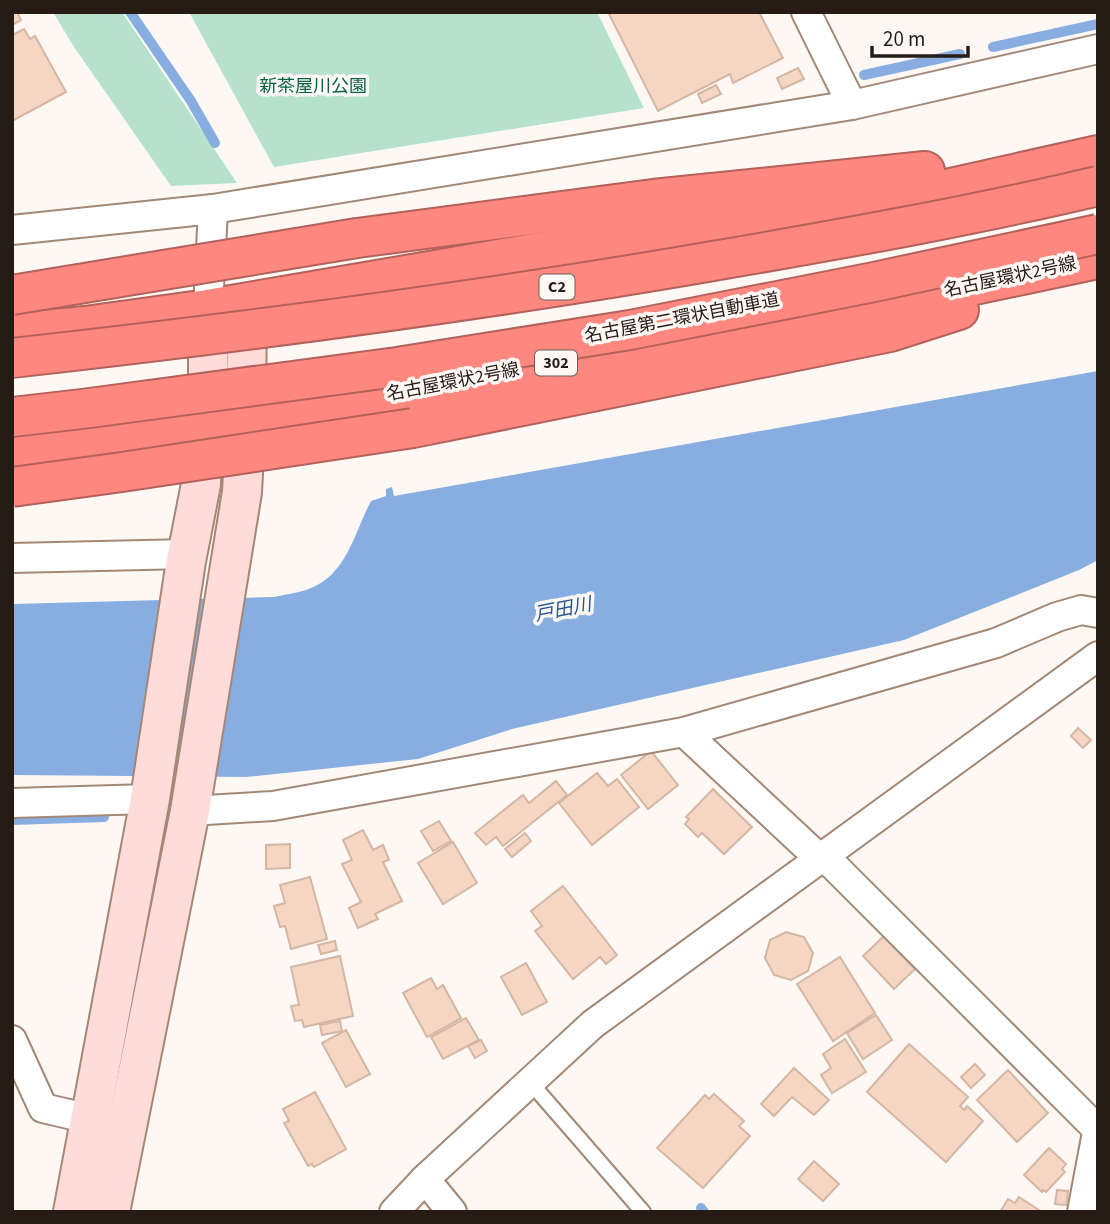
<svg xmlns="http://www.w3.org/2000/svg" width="1110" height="1224" font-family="'Source Sans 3','Noto Sans JP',sans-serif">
<rect width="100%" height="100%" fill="#fef8f4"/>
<g fill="#b6e1cc">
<path d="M53,12H122L237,183L171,186L74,47Z"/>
<path d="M189,12H597L644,108L274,167Z"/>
</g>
<path fill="#88aee1" d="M1098,371V560L1079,570L904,640L512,729L418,759L246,777L12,775V604L274,597C286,594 300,593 311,588C347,574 355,531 371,501L386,496V489L392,487L394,496Z"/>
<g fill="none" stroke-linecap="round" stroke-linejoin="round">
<g stroke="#88aee1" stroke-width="10">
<path d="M130,12L191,101L215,143"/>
<path d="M993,47L1098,24"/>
<path d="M864,75L960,54"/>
<path d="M12,820L104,817"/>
<path d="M701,1208L704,1212"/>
</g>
</g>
<g fill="#f5d6c3" stroke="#d4b6a4" stroke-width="2">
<path d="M12,12H17L21,20L12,25Z"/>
<path d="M608,12H759L783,58L733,83L730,74L658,111Z"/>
<path d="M24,29L30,39L35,36L66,92L12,121V35Z"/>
<path d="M798,68L804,79L782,89L777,78Z"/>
<path d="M716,85L721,94L702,103L698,94Z"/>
<path d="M1078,728L1091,740L1083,748L1071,736Z"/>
<path d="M651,751L678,785L648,809L621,775Z"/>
<path d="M597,773L608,786L617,779L639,807L592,845L559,803Z"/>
<path d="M556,781L567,795L503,846L496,837L486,845L475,833L523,795L529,803Z"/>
<path d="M713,789L752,827L724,854L702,833L698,837L685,824L689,819L686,817Z"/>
<path d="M439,821L451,841L433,851L421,831Z"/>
<path d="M363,830L373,850L383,845L389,860L383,862L402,901L375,914L378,919L358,928L349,908L361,902L342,864L352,860L343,840Z"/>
<path d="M525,833L531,841L512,857L505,849Z"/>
<path d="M453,842L477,883L443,904L418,863Z"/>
<path d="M290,844V868L266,869V845Z"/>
<path d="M310,877L327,939L291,949L285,926L280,927L274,906L285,903L280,885Z"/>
<path d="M563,886L617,955L606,964L600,957L573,979L535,931L542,926L531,911Z"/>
<path d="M786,932L804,937L813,953L808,971L791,980L774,975L765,958L770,940Z"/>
<path d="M884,936L915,969L894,989L863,956Z"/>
<path d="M335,941L337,950L321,954L318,945Z"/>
<path d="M340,956L353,1016L304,1027L302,1020L295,1021L291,1006L299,1005L291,967Z"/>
<path d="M840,957L875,1013L833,1041L797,984Z"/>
<path d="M526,963L547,1002L522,1015L501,977Z"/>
<path d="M431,978L437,989L443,985L461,1018L427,1037L403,993Z"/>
<path d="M876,1015L892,1040L863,1059L847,1033Z"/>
<path d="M466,1018L479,1040L443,1059L431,1037Z"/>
<path d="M340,1021L342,1031L322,1035L320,1025Z"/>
<path d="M346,1030L370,1074L346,1087L322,1043Z"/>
<path d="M845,1039L866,1072L832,1093L821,1075L831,1068L823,1054Z"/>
<path d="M481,1040L487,1051L475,1058L468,1046Z"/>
<path d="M909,1044L968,1097L960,1106L964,1110L967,1106L983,1121L946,1162L867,1092Z"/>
<path d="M975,1064L985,1075L971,1088L961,1077Z"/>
<path d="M794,1068L829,1100L814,1115L792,1097L774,1116L761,1104Z"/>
<path d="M1008,1070L1048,1113L1017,1142L977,1100Z"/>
<path d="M315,1092L346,1149L314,1167L312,1164L308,1166L284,1123L289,1121L283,1109Z"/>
<path d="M714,1094L744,1121L739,1126L750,1136L703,1188L657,1148L705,1095L709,1099Z"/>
<path d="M1049,1148L1066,1164L1062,1169L1065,1172L1046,1192L1043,1190L1042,1192L1024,1175Z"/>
<path d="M814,1161L839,1184L823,1201L798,1179Z"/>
<path d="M1057,1190L1068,1191L1066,1205L1055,1204Z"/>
<path d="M1019,1197L1039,1210L1038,1212H1000L1008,1199L1015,1203Z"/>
</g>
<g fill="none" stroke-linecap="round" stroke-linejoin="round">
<defs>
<path id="lane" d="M530,1082L643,1212"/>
<g id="street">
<path d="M806,12L852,105"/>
<path d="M12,230L213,209L852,105L1098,49"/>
<path d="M208,309L213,209"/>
<path d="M12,558L188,554"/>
<path d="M684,732L820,859"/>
<path d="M12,803L150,799"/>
<path d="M190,811L273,806L684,732L996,643L1057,617L1081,610L1098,613"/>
<path d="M824,856L1097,1129"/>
<path d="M12,1040L43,1108L90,1119"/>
<path d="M425,1179L452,1212"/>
<path d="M394,1212L425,1179L593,1024L1098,656"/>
<path d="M1082,1212L1098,1127"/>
</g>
<g id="secondary">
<path d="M73,1212L150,799L186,561L201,484L202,426L208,386V309"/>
<path d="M110,1212L190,811L242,492L246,420L247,303"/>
</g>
<g id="highway">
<path d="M357,238L653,199L925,171"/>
<path d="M12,333L85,326L208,309L540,252L888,202L1098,155"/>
<path d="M413,428L890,332L959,310"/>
<path d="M12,456L308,409L903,300L1098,259"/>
</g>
</defs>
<use href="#lane" stroke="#a48876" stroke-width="18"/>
<use href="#street" stroke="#a48876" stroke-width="32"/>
<use href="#secondary" stroke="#a48876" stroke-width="42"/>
<use href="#highway" stroke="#b3625b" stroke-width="42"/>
<use href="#lane" stroke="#fff" stroke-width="14"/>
<use href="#street" stroke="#fff" stroke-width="28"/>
<use href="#secondary" stroke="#ffdbd9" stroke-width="38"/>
<use href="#highway" stroke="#fe8780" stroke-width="38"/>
<defs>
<g id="highway-bridge">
<path d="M12,295L357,238"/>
<path d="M12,358C246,332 481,301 713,261C842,239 971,216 1098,186"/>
<path d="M12,417L82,409L397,367L630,330L874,282L1098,234"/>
<path d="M12,487L122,472L413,428"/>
</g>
</defs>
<use href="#highway-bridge" stroke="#b3625b" stroke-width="42" stroke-linecap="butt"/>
<use href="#highway-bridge" stroke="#fe8780" stroke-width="38"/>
</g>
<g text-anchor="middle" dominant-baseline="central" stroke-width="7" stroke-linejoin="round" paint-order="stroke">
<g fill="#fef8f4" stroke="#685e58" stroke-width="2">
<rect x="539.5" y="274.5" width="35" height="25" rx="5"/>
<rect x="535" y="350.5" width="42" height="25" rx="5"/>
</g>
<g font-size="16" font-weight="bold" fill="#271c15">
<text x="557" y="287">C2</text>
<text x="556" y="363">302</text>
</g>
<g font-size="18" fill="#056245" stroke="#fef8f4">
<text x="313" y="86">新茶屋川公園</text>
</g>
<g font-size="18" fill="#271c15" stroke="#fef8f4">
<text transform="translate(1010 277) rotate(-12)">名古屋環状2号線</text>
<text transform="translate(682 318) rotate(-11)">名古屋第二環状自動車道</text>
<text transform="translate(453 382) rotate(-11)">名古屋環状2号線</text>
</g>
<g font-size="19" font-style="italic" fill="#235693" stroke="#fef8f4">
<text transform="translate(563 610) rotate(-11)">戸田川</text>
</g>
</g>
<rect width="1110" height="1224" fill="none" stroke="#271c15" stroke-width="28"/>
<path d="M872 46v10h96v-10" fill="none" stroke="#271c15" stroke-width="3.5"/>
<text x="883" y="46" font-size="21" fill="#271c15" stroke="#fef8f4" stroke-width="5" paint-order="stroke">20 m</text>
</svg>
